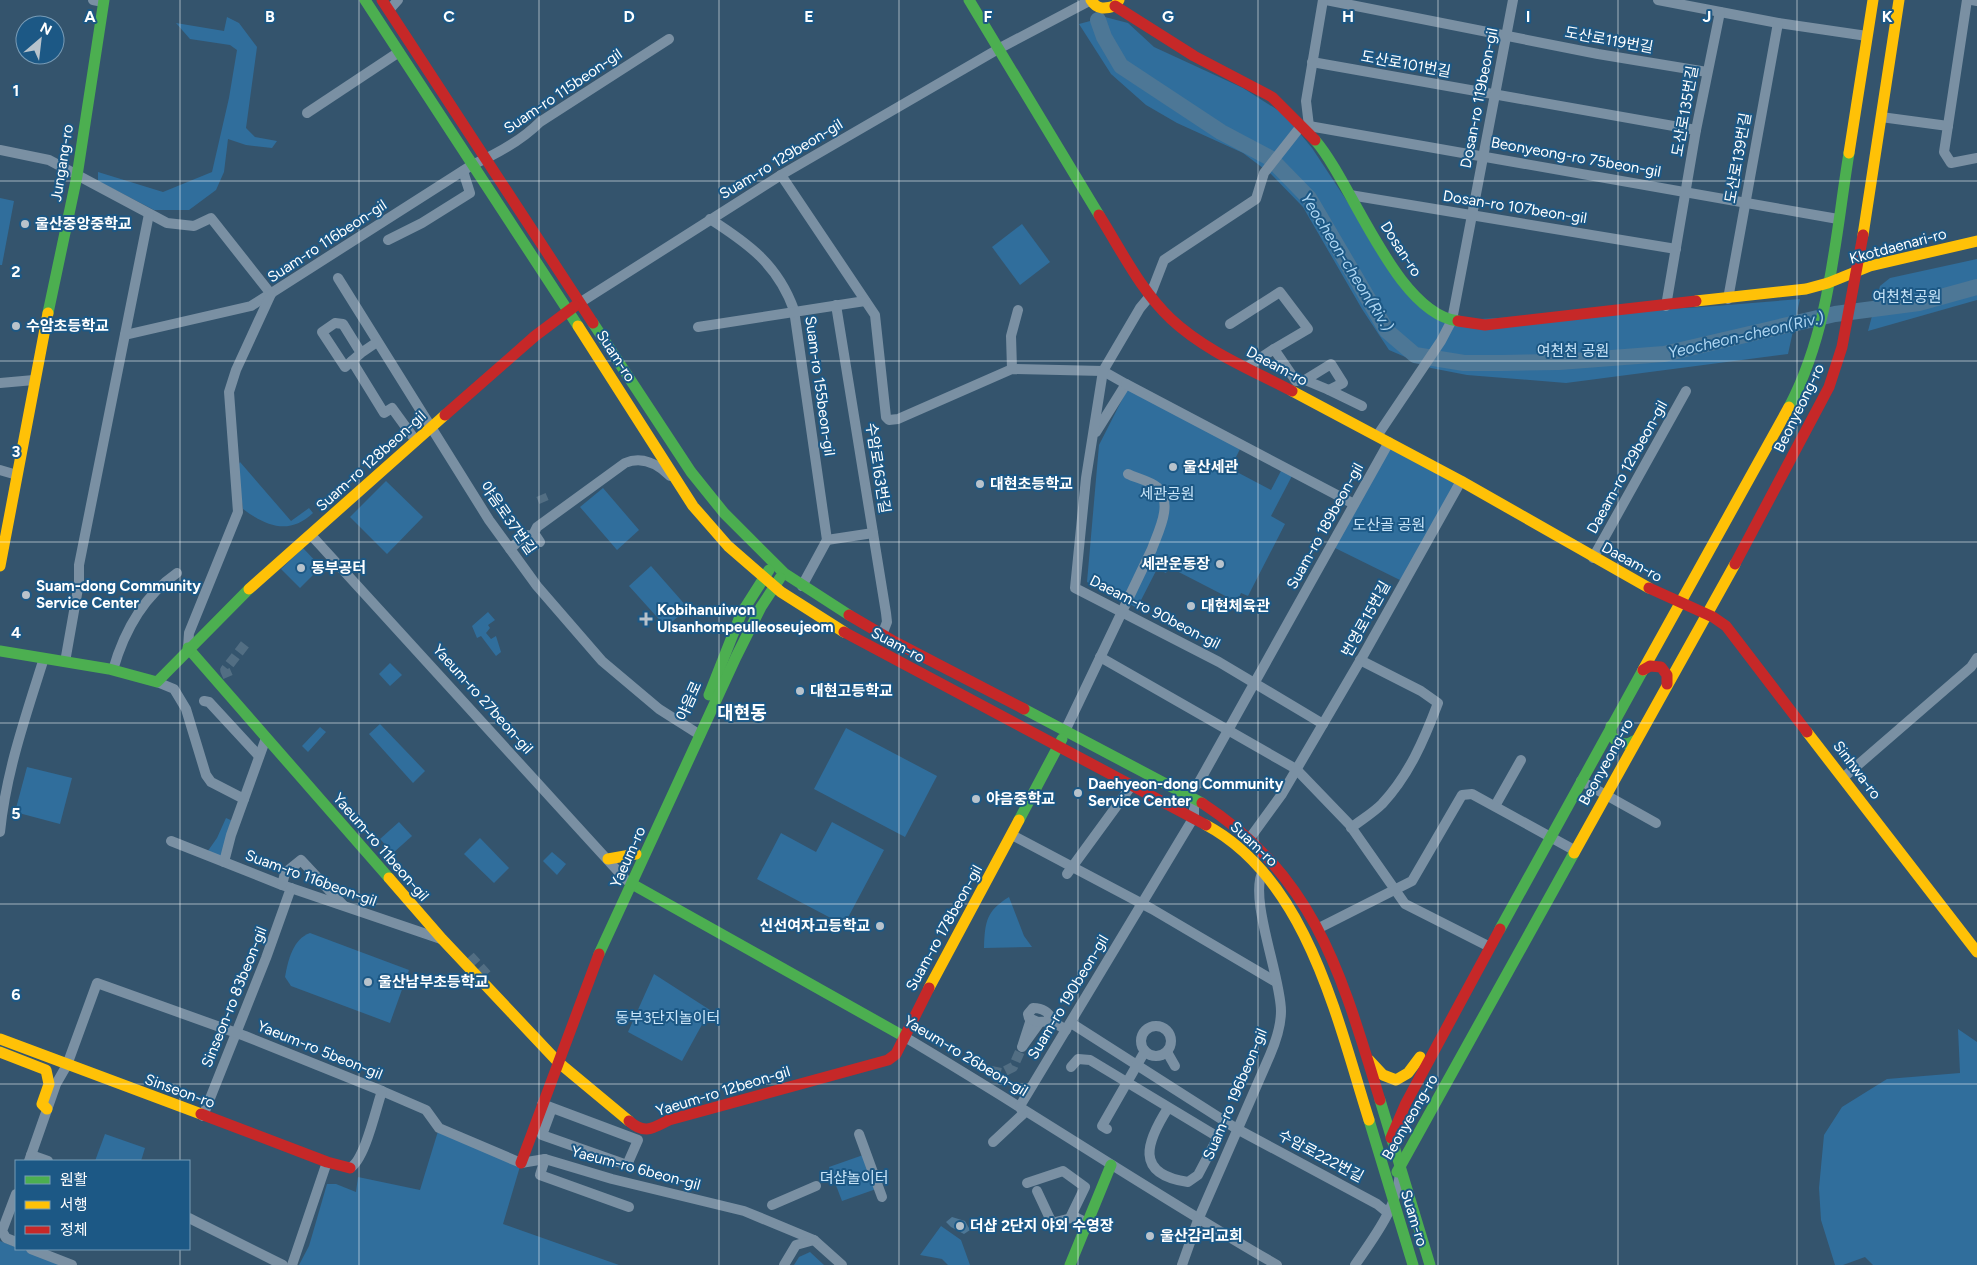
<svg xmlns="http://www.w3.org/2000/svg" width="1977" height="1265" font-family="Figtree,'Noto Sans KR',sans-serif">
<rect width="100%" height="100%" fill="#34546d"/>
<g fill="#306e9c">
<path d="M227,17L239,23L257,47L246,128L255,137L277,141L272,148L246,145L228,139L224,172L216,190L189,210H154L98,181V172L163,192L212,172L229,98L237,50L230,45L190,39L176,23L224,31Z"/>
<path d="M1105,17L1128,23L1154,47L1243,88L1284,114L1312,148L1376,245L1443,321L1703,307L1800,299L1788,354L1566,383L1467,375L1431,368L1389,350L1362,309L1303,207L1271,174L1243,153L1177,123L1146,105L1111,74L1079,24Z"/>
<path d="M0,198L14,201L2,265H0Z"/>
<path d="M1022,224L1050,262L1020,285L992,247Z"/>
<path d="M1977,259V300L1868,331L1880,286L1890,278Z"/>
<path d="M1128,388L1241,447L1234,461L1238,464L1235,471L1271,490L1282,469L1293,474L1271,516L1285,524L1248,596L1241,593L1237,602L1169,567L1166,573L1157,569L1137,608L1087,582L1099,445Z"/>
<path d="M1389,442L1461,481L1404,582L1331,546Z"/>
<path d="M240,462L291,521L309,508L313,513C290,535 267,527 243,509L237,468Z"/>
<path d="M386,481L423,517L387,554L350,517Z"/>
<path d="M603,488L639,530L617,550L580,507Z"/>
<path d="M303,548L321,567L300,588L281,569Z"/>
<path d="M651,566L688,608L666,627L629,586Z"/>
<path d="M488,612L495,620L488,625L490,628L486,633L491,639L496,636L501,652L496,656L481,636L477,638L472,626Z"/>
<path d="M390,663L402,675L390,686L379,674Z"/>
<path d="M380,724L425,771L413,783L369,734Z"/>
<path d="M320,727L326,732L308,752L302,746Z"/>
<path d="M846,728L937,776L905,837L814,789Z"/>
<path d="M27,767L72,778L60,824L15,812Z"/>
<path d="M226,818L235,822L224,862L205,855L217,838Z"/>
<path d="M399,822L412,836L393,853L380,839Z"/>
<path d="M832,822L884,850L844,925L757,879L781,833L816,852Z"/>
<path d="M480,838L509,868L494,883L464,854Z"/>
<path d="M552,852L566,864L557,875L543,861Z"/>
<path d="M1009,897L1024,936L1032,947L984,948C985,922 986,911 1009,897Z"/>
<path d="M310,933L409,970L390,1023L291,986L285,977C288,960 293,939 310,933Z"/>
<path d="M654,974L710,1010L682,1061L628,1032Z"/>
<path d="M1958,1029L1977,1042V1265H1873L1865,1257L1843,1265H1835L1821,1220L1819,1188L1824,1135L1842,1107L1887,1079L1960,1073Z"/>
<path d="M439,1128L521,1163L503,1224L619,1265H299L309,1246L327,1184H336L356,1192L358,1177L420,1190Z"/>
<path d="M105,1134L145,1148L141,1161H95Z"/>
<path d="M866,1154L879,1188L842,1201L829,1167Z"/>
<path d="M941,1226L961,1240L970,1265H948L942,1259L920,1255Z"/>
<path d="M0,1241L16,1247V1249H22L67,1265H0Z"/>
<path d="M810,1252L824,1265H794L799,1257Z"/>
</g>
<path fill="#4d7796" d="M952,1217L965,1221L970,1230L964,1234L951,1227L946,1222Z"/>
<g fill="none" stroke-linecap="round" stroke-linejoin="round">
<path stroke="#4d7796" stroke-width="16" d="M1098,20L1104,37L1121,66L1221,132L1270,158L1309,198L1387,331L1415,355L1464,363H1501L1559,362L1664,354L1835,314L1919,303L1977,287"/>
<g stroke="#526e83" stroke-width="10" stroke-dasharray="10 5" stroke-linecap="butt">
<path d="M541,495L544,502"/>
<path d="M228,677L225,670L246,643"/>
<path d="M470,956L490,978"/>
<path d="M991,1071L1001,1073L1013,1067L1022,1047"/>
</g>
<g stroke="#7a90a3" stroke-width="10">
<path d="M93,0L103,2"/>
<path d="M1326,0L1598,54L1707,72"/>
<path d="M1658,0L1778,23L1867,36"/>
<path d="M1967,0L1944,152L1951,163L1977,158"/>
<path d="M1972,0L1977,1"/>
<path d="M389,10L398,0"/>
<path d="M1312,62L1696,130"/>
<path d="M307,113L399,52"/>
<path d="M1881,117L1948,126"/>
<path d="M1309,126L1838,219"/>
<path d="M0,150L49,160L167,223L194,226L211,218L271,294"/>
<path d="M781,175L875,315L886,417L889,420L898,419L1012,369L1103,371L1126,384L1096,432"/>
<path d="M1350,195L1676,249"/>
<path d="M710,219C749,244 778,265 794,310L827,540L802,586"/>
<path d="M388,240L422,223L470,193L463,171"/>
<path d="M338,278L489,520L537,586L602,661L659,709L700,735"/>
<path d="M1728,299L1778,23"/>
<path d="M581,302L781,175L1000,48L1091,0"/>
<path d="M836,305L886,613L887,622L882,635"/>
<path d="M1666,306L1696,130L1720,12"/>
<path d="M1230,324L1280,292L1308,329L1274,349"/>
<path d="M698,327L865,301"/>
<path d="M125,335L251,306L472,165C497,154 521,141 540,122L669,39"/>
<path d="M361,353L345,367L322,332L335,323L343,324L361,353L377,342"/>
<path d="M352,361L384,413L392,408L416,441"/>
<path d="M1247,367L1274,349L1296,381L1305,380L1331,364L1343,383L1329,390L1362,406"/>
<path d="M1012,369L1011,336L1018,310"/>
<path d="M1305,380L1329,390"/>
<path d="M0,383L34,380"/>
<path d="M1126,384L1354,504"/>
<path d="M1377,436L1441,341L1452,320L1513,0"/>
<path d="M0,470L17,475"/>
<path d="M311,535L625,879L632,884"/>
<path d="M827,540L873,533"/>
<path d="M540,542L534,533L537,527L625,463C642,456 658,464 670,476"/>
<path d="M510,549L526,535L535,536"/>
<path d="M1593,558L1686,391"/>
<path d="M188,648L189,633L238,512L229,392L236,370L271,294"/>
<path d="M1100,657L1296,769L1349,824L1405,904L1490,947"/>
<path d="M65,662L79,583V565L149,214"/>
<path d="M113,670C124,631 144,596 177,573"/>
<path d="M157,682L174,689L186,709L206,775L211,782L244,799"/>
<path d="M204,701L209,702L259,756"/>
<path d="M1323,724L1219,662L1075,588L1086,478L1103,371L1140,308L1150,296L1164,260L1256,199L1264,173L1301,126H1309L1306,101L1323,0"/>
<path d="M1065,731L1152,549C1158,532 1174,503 1157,487C1150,481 1136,478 1128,474"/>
<path d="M1844,777L1971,667L1977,658"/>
<path d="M1581,781L1656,823"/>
<path d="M1198,784L1389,442"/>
<path d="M1495,806L1521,760"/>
<path d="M1351,828C1361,820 1373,813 1382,804C1409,775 1424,740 1438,703L1421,691L1360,660"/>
<path d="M0,832C6,772 26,715 44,658"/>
<path d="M1012,835L1152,909L1276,982"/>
<path d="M1250,838L1282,794L1364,654L1461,481"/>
<path d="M171,841L282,885L441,939"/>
<path d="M224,862L231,835L266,738"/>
<path d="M1067,874L1132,785"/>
<path d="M282,885L285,873L301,860L343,905"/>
<path d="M1319,928L1412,881L1462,795L1472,794L1574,850"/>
<path d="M1031,1019L1022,1047L1040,1022"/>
<path d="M1052,1021L1038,1022L1029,1018L1028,1014L1033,1008C1042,1008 1050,1012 1052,1021L1066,1030"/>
<path d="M1071,1023L1237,1129L1377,1204L1388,1213"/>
<circle cx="1156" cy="1041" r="15"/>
<path d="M903,1036C1029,1110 1150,1192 1277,1265"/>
<path d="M1167,1052L1175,1066"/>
<path d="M1071,1067L1078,1059L1090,1060L1218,1137L1198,1175L1188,1182C1133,1174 1147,1141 1168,1108"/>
<path d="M542,1104L638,1140L627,1165L542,1135L552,1108"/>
<path d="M1020,1106L1194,817V806L1189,797"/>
<path d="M203,1116L266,958L291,888"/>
<path d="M1107,1129L1102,1126L1145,1051"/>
<path d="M859,1134L882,1197"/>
<path d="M993,1142L1023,1114L1020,1106"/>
<path d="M31,1155L48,1161"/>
<path d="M545,1159L540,1175L629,1207"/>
<path d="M29,1161L56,1084L67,1065L97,983L245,1036L382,1091L426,1110L439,1128L521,1163L545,1159L612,1179L744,1211L814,1240L842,1265"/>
<path d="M350,1168C365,1160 376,1108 382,1091"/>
<path d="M1027,1183L1063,1171L1085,1187L1070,1218"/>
<path d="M1037,1191L1052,1223L1075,1217L1087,1223"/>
<path d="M16,1194L2,1231L6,1238L16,1242"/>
<path d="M772,1205L816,1186"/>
<path d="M189,1218L283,1265"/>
<path d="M31,1249L72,1265"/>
<path d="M292,1265L327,1162"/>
<path d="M784,1265L796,1245L814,1240"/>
<path d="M1182,1265L1198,1220L1270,1055C1276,1041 1281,1027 1281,1011C1281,977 1248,897 1263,871"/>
<path d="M1355,1265C1374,1237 1397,1208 1400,1173"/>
</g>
<g stroke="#4caf50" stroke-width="11">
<path d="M365,0L578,326"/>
<path d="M969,0L1099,215"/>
<path d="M1315,140C1353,184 1396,313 1458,321"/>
<path d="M48,313L77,176L104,0"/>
<path d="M593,323L691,472L724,513L784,573L849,615"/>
<path d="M1789,407C1830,330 1835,238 1849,153"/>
<path d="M188,648L389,878"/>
<path d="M0,651L109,669L157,682L249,589"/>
<path d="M709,695L741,614L769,570"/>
<path d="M1024,709L1202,803"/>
<path d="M1611,726V735L1618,743L1628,744L1636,740"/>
<path d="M1019,820L1062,739"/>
<path d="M632,884L903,1036"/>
<path d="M1500,929L1643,670"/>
<path d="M599,954L736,657L761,607L780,578"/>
<path d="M1380,1100L1430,1265"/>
<path d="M1369,1120L1413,1265"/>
<path d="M1397,1172L1574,853"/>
<path d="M1070,1265L1111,1165"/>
</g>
<g stroke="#ffc107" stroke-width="11">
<path d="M1091,0C1097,10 1105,9 1115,6L1119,0"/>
<path d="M1849,153L1873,0"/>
<path d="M1863,235L1899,0"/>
<path d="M1696,301L1806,289L1828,283L1870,266L1977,241"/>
<path d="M578,326L693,506L728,546L781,592L844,632"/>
<path d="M1292,391L1461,481L1649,588"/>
<path d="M0,566L48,313"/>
<path d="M249,589L445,415"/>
<path d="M1643,670L1789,407"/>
<path d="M1807,732L1977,952"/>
<path d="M1206,825C1307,879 1337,1019 1369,1120"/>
<path d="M1574,853L1735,564"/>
<path d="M608,859L636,854"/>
<path d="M389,878L442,939L558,1062L629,1121"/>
<path d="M929,988L1019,820"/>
<path d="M0,1039L201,1114"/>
<path d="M0,1052L46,1070L49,1084L42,1104L47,1109"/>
<path d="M1369,1060L1383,1075L1396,1080L1408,1073L1420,1057"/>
</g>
<g stroke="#c62828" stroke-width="11">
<path d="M382,0L593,323"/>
<path d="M1115,6L1194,56L1272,97L1315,140"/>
<path d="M1099,215C1121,250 1141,291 1171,319C1205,351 1252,370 1292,391"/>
<path d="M1458,321L1485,325L1696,301"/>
<path d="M445,415L535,336L575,306"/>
<path d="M1735,564L1829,387L1842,347L1863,235"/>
<path d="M1649,588L1713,617L1726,626L1807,732"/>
<path d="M849,615L895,642L1024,709"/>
<path d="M844,632L1206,825"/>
<path d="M1643,670L1650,666L1661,667L1667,675V684"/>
<path d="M1202,803C1317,878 1342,977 1380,1100"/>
<path d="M201,1114L327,1162L350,1168"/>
<path d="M629,1121C645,1135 653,1128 669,1120L888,1060L896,1054L929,988"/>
<path d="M1391,1138L1406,1103L1500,929"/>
<path d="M521,1163L599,954"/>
</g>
</g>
<path fill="none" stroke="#fff" stroke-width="1" stroke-opacity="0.55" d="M180,0V1161M359,0V1265M539,0V1265M719,0V1265M899,0V1265M1078,0V1265M1258,0V1265M1438,0V1265M1618,0V1265M1797,0V1265M0,181H1977M0,361H1977M0,542H1977M0,723H1977M0,904H1977M0,1084H1977M180,1249V1265"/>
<g fill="#b8c3cc" stroke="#1c5885" stroke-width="2">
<circle cx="25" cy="224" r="5"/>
<circle cx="16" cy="326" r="5"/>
<circle cx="1173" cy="467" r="5"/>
<circle cx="980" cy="484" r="5"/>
<circle cx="1220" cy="564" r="5"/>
<circle cx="301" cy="568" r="5"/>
<circle cx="26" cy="595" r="5"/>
<circle cx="1191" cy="606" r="5"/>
<path d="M643.5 611.5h5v5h5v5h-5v5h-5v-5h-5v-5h5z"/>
<circle cx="800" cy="691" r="5"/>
<circle cx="1078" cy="793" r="5"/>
<circle cx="976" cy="799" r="5"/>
<circle cx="880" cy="926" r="5"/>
<circle cx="368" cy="982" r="5"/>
<circle cx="960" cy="1226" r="5"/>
<circle cx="1150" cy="1236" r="5"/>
</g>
<g text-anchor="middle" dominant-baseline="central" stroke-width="4" stroke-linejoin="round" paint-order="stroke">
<g font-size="15" fill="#fff" stroke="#1c5885">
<text transform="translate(1609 40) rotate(10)">도산로119번길</text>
<text transform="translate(1406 64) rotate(10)">도산로101번길</text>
<text transform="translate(563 91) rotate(-34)">Suam-ro 115beon-gil</text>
<text transform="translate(1479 98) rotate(-79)">Dosan-ro 119beon-gil</text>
<text transform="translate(1685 111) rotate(-80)">도산로135번길</text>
<text transform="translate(1576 157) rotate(10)">Beonyeong-ro 75beon-gil</text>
<text transform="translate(1738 158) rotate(-80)">도산로139번길</text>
<text transform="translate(781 159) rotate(-31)">Suam-ro 129beon-gil</text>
<text transform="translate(62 163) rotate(-81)">Jungang-ro</text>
<text transform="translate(1515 207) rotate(9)">Dosan-ro 107beon-gil</text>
<text transform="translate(327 241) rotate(-33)">Suam-ro 116beon-gil</text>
<text transform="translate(1898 246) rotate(-15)">Kkotdaenari-ro</text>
<text transform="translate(1401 249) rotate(57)">Dosan-ro</text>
<text transform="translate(616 356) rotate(57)">Suam-ro</text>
<text transform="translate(1277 366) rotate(28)">Daeam-ro</text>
<text transform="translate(820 386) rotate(82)">Suam-ro 155beon-gil</text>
<text transform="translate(1799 408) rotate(-64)">Beonyeong-ro</text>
<text transform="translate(371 461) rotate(-42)">Suam-ro 128beon-gil</text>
<text transform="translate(1627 467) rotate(-61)">Daeam-ro 129beon-gil</text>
<text transform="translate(878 468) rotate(81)">수암로163번길</text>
<text transform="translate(508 518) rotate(55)">야음로37번길</text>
<text transform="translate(1325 526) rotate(-61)">Suam-ro 189beon-gil</text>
<text transform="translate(1632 562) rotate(29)">Daeam-ro</text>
<text transform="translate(1155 612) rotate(27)">Daeam-ro 90beon-gil</text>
<text transform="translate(1366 619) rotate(-61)">번영로15번길</text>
<text transform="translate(898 645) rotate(28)">Suam-ro</text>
<text transform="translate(483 699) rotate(48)">Yaeum-ro 27beon-gil</text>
<text transform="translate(689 701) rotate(-66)">야음로</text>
<text transform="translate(1606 762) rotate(-61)">Beonyeong-ro</text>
<text transform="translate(1857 770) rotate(53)">Sinhwa-ro</text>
<text transform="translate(1254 844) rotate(43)">Suam-ro</text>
<text transform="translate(381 847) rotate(49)">Yaeum-ro 11beon-gil</text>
<text transform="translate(628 857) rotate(-66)">Yaeum-ro</text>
<text transform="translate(311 878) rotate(20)">Suam-ro 116beon-gil</text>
<text transform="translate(944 928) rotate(-61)">Suam-ro 178beon-gil</text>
<text transform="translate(234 997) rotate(-68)">Sinseon-ro 83beon-gil</text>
<text transform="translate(1068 997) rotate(-59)">Suam-ro 190beon-gil</text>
<text transform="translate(320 1050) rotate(22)">Yaeum-ro 5beon-gil</text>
<text transform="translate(966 1056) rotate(31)">Yaeum-ro 26beon-gil</text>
<text transform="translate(180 1091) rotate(20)">Sinseon-ro</text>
<text transform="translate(723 1091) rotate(-17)">Yaeum-ro 12beon-gil</text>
<text transform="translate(1235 1094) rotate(-67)">Suam-ro 196beon-gil</text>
<text transform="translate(1410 1117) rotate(-60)">Beonyeong-ro</text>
<text transform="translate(1321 1156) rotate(28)">수암로222번길</text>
<text transform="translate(636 1168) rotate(15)">Yaeum-ro 6beon-gil</text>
<text transform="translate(1414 1218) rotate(73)">Suam-ro</text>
</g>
<g font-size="15" font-weight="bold" fill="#fff" stroke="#1c5885" text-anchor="start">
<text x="35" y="224">울산중앙중학교</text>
<text x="26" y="326">수암초등학교</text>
<text x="1183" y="467">울산세관</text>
<text x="990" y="484">대현초등학교</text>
<text x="1210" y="564" text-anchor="end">세관운동장</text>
<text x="311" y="568">동부공터</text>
<text x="36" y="586">Suam-dong Community<tspan x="36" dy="17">Service Center</tspan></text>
<text x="1201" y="606">대현체육관</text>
<text x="657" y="610">Kobihanuiwon<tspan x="657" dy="17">Ulsanhompeulleoseujeom</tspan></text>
<text x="810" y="691">대현고등학교</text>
<text x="1088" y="784">Daehyeon-dong Community<tspan x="1088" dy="17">Service Center</tspan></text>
<text x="986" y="799">야음중학교</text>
<text x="870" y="926" text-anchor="end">신선여자고등학교</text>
<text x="378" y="982">울산남부초등학교</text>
<text x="970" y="1226">더샵 2단지 야외 수영장</text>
<text x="1160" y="1236">울산감리교회</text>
</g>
<g font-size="15" fill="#c8e4f8" stroke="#1c5885">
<text x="1907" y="297">여천천공원</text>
<text x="1573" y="351">여천천 공원</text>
<text x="1167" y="494">세관공원</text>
<text x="1389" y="525">도산골 공원</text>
<text x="668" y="1018">동부3단지놀이터</text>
<text x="854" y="1178">뎌샵놀이터</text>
</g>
<g font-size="16" font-style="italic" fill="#aed6f2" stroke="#1c5885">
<text transform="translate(1347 262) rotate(58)">Yeocheon-cheon(Riv.)</text>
<text transform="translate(1746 335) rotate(-13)">Yeocheon-cheon(Riv.)</text>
</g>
<g font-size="18" font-weight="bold" fill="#fff" stroke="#1c5885">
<text x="742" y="713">대현동</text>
</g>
</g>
<g font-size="16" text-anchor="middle" font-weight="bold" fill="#fff" stroke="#1c5885" stroke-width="4" stroke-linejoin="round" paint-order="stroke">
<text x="90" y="22">A</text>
<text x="270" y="22">B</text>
<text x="449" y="22">C</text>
<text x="629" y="22">D</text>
<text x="809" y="22">E</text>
<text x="988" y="22">F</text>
<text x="1168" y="22">G</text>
<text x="1348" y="22">H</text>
<text x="1528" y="22">I</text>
<text x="1707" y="22">J</text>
<text x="1887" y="22">K</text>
<text x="16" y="96">1</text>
<text x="16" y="277">2</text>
<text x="16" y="457">3</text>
<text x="16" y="638">4</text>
<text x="16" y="819">5</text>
<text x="16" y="1000">6</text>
</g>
<rect x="15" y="1160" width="175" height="90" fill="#1c5885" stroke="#779bb6"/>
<rect x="25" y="1176" width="25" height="8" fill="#4caf50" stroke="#779bb6"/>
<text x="60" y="1185" font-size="15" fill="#ffffff">원활</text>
<rect x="25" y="1201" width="25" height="8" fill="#ffc107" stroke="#779bb6"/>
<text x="60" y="1210" font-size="15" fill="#ffffff">서행</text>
<rect x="25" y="1226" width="25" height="8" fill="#c62828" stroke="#779bb6"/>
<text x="60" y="1235" font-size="15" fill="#ffffff">정체</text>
<g transform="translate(40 40) rotate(28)"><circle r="24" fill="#1c5885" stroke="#779bb6"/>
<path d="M0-4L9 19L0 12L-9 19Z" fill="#b8c3cc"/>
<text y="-8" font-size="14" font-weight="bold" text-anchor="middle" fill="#ffffff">N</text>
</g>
</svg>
